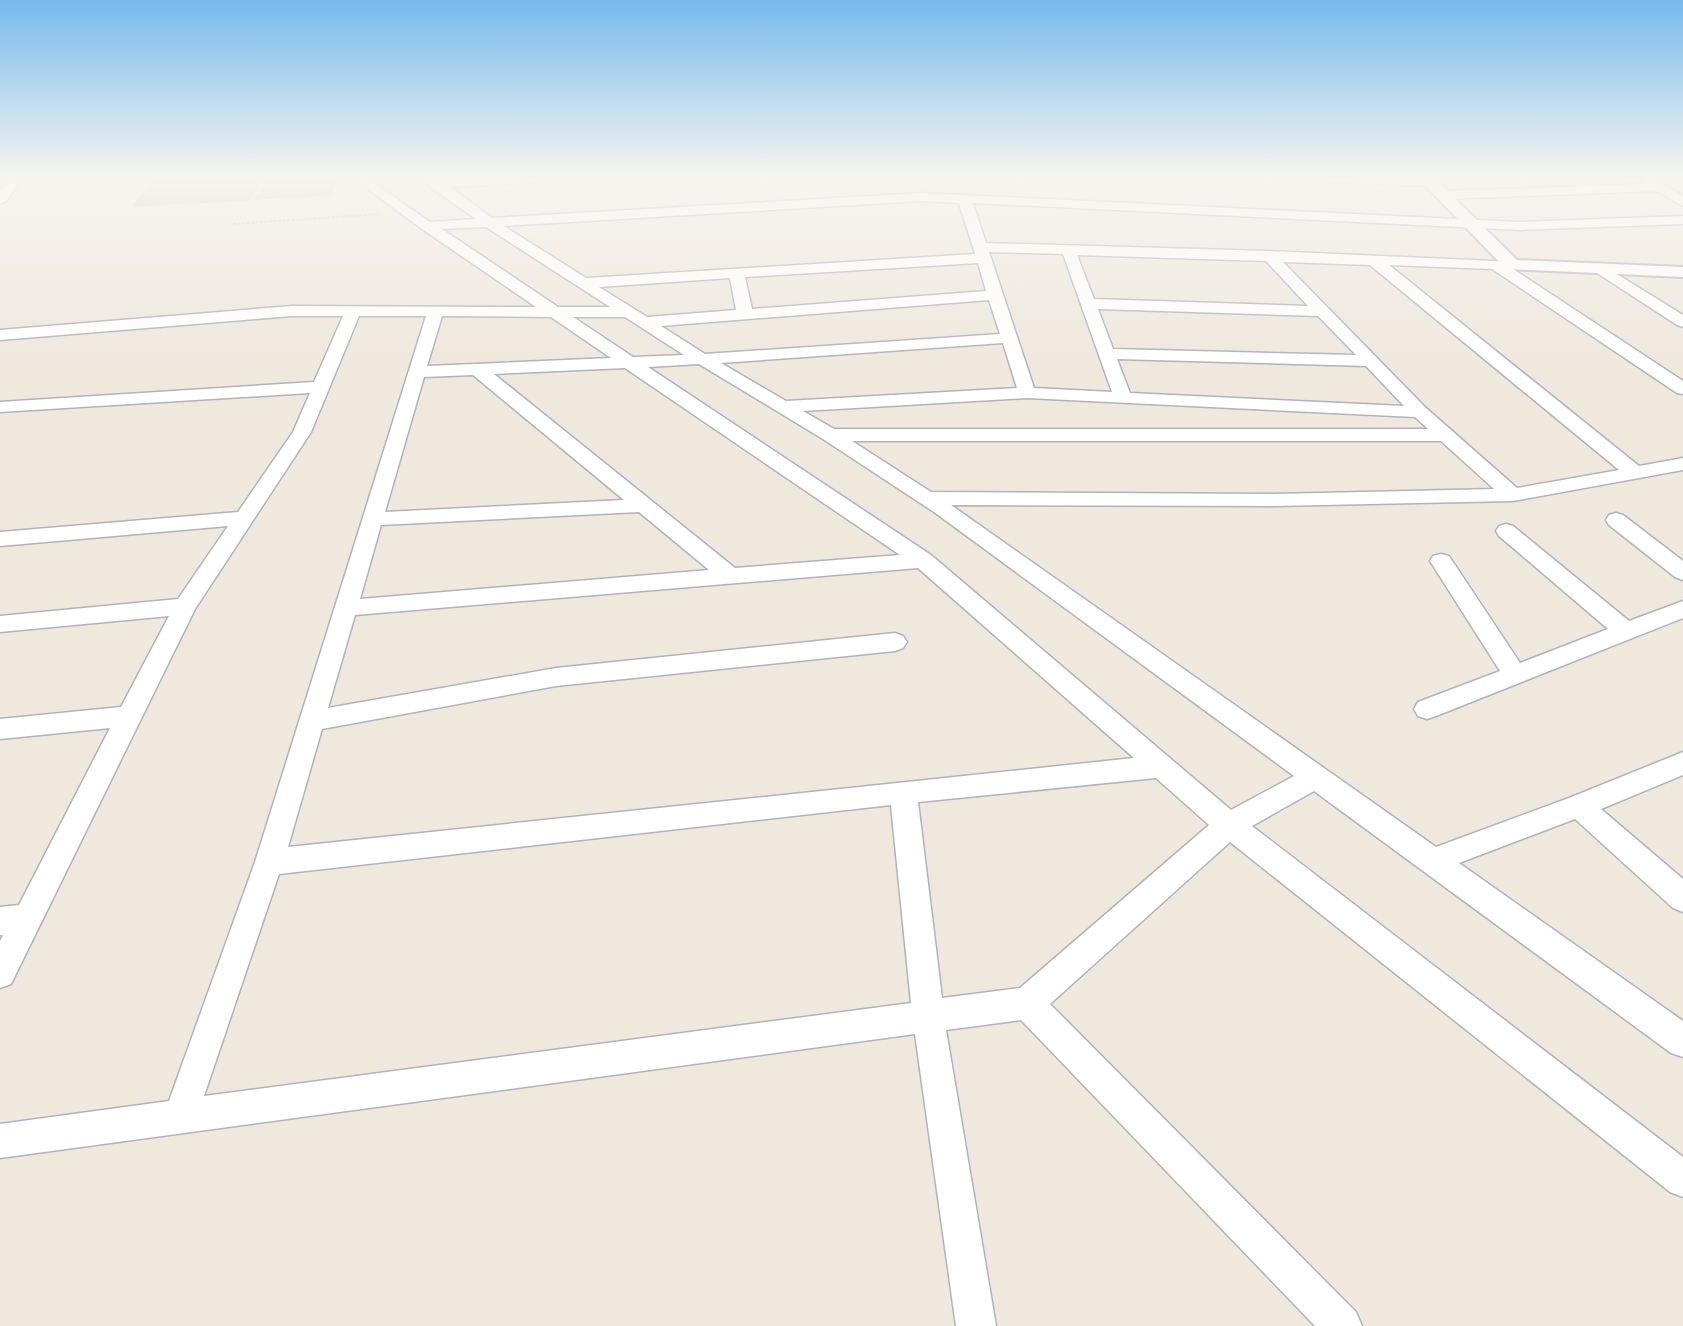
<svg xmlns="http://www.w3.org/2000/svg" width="1683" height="1326" font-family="Manrope,sans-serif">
<rect width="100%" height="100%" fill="#eee8dd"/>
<g fill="#c9c6bc" stroke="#cac5b7" stroke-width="1.5">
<path d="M157,178H263L249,200L133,206Z"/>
<path d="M269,178H339L330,195L255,199Z"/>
</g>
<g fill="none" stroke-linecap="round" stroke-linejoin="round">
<defs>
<g id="minor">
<path d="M10,178H23L5,202L0,203V190Z"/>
<path d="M353,178H367L430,222L476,219L430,187L423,178L440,180L545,178L539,182L450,187L492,218L922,193L1520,222L1683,216V224L1520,230L973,203L986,243L1268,251L1517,262L1519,265L1513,269L1683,381V394L1677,393L1492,269L1389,265L1639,466L1683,458V470L1513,501L1275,506L951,505L1436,847L1569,798L1683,752V775L1601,809L1683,879V912L1673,908L1575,819L1459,863L1683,1021V1057L1671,1053L1314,791L1252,826L1683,1157V1197L1670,1192L1230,842L1050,1004L1356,1312L1362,1326H1315L1021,1020L946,1030L996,1326H956L915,1034L0,1158V1124L169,1101L255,862L426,316H359L311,432L195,609L11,984L0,988V941L3,935H0V907L19,905L110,728L0,739V719L121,707L169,616L0,632V616L178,599L228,526L0,546V532L238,512L293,432L310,393L0,412V402L314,382L343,316H292L0,340V330L292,306L536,307L422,229ZM922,201L959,203L975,254L586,278L504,226ZM486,227L610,307H558L442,229ZM989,252L1063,254L1112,392L1034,388ZM1077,255L1266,261L1308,306L1094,299ZM1283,262L1370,265L1619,470L1517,488L1426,408ZM978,263L986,291L752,309L745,277ZM730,278L736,310L647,317L599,287ZM989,300L1000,334L705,354L661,326ZM1098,309L1318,316L1356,355L1113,349ZM442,316L551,317L611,358L427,366ZM573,317H625L684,355L633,357ZM1003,343L1017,388L786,401L721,363ZM1117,359L1366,366L1404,406L1130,393ZM699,364L823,439L934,512L1294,776L1231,810L931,555L648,367ZM625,368L900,555L735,568L494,374ZM473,375L624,500L385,512L424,377ZM1027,398L1415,417L1428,429H834L803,411ZM852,441H1441L1494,489L1275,494L931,492ZM639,512L709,570L360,599L381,525ZM918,568L1134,758L288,847L322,729L556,686L895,651L903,648L907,642L903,636L895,633L556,668L328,708L355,615ZM1156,778L1209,825L1020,988L942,998L918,802ZM891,805L911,1003L204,1096L279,874Z"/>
<path d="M1322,178H1422L1437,179L1439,182L1432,186L1328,182Z"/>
<path d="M1641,178H1654L1683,196V206L1657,191L1445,199L1438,195L1445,191L1645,184Z"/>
<path d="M1599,263L1683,315V327L1677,325L1594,271L1591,268L1594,265Z"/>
<path d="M1616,513L1623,515L1683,561V580L1675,577L1609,525L1606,520L1609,515Z"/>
<path d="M1506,524L1513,526L1629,621L1683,601V618L1436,716L1427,719L1418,716L1414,709L1418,702L1500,671L1430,561L1433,556L1441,554L1449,556L1520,663L1608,629L1499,536L1496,531L1499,526Z"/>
</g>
<path id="tertiary" d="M1418,178H1434L1517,260L1683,267V277L1506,269Z"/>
</defs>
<use href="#minor" stroke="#b1b2c0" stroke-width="3"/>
<use href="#tertiary" stroke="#b1b2c0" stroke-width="4"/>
<path stroke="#c8c8c8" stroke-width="2" stroke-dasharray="3 1.5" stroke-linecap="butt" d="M233,224L379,214"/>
<use href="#minor" fill="#fff" fill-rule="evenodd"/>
<use href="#tertiary" fill="#fff" fill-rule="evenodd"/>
</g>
<linearGradient id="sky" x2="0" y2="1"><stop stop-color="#76baed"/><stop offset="0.49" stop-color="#f7f5f0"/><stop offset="1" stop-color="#f7f5f0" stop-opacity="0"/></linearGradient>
<rect width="1683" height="363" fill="url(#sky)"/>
</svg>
